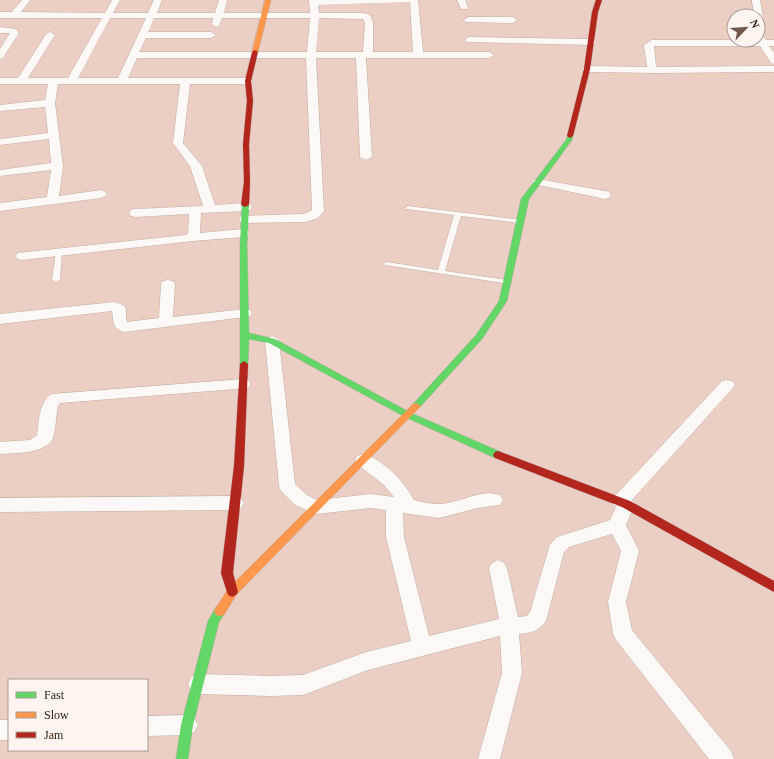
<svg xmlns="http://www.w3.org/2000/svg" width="774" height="759" font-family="'Times New Roman',serif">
<rect width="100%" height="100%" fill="#ebcfc4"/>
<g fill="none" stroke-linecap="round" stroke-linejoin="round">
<defs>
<g id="lane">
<path d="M408,206L522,220L523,221L520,223L461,216L445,271L507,280L511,282L510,284L385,265L384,264L385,263L387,262L438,270L454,215L406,209L405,208Z"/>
<path d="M59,250L62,252L60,280L56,282L52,280L56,252Z"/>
</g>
<g id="street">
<path d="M22,0H30L21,12L105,13L112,0H120L113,13H148L154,0H162L157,13H215L219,0H227L224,13H310L309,0H418L423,52H489L494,55L489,58H366L372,157L366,160L360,157L356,58H316L324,211L318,218L306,222L245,223L241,222L239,219L241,216L304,214L312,210L306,58H137L128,78H248L253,81L248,84H190L183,143L202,166L215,205L246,203L250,204L252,207L250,210L246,211L201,213L200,233L243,229L247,230L249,233L247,236L243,237L193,241L22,260L17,259L16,256L17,253L186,235L188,233L189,214L135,217L131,216L129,213L131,210L135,209L203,206L190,166L173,143L180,84H58L55,103L63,166L59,196L101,190L105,192L107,194L105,196L101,198L0,211V203L47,197L51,170L0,176V170L51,163L49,139L0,145V139L48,133L45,107L0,111V105L45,100L48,84H0V78H18L47,33L50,32L55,35L28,78H68L102,18H0V12H12ZM410,2L413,52H373V23L370,15L363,13H319L318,5ZM110,18H146L118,78H78ZM154,18H213L212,24L216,27L219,26L222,18H310L307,52H139L146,38H211L216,35L211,32H148ZM319,18L363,19L365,23L363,52H316Z"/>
<path d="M457,0H465L468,7L467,9H461Z"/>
<path d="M752,0H760L763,18L761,22L758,23V16H754Z"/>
<path d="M468,17H513L517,20L513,23L465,22L464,20Z"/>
<path d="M0,27L16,29L19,33L3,58L0,59V49L10,33H0Z"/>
<path d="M759,33L762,34L766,40H774V46H769L774,53V64L771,63L760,46H654L656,67L774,66V72L657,73L587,72L582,69L587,66L647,67L644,45L652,40H757Z"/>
<path d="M470,37L591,39L596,42L591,45L467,42L465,40L467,38Z"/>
<path d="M538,179L605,191L609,192L611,195L609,198L605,199L534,184L532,182L534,180Z"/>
<path d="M168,280L173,281L175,284L173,317L245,309L250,310L252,313L250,316L245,317L124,332C111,328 114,320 112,311L0,324V314L114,302C131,306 124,309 127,322L159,318L161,284L163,281Z"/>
<path d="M272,336L277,338L279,341L295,484L307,495L317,500L371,494L394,497L384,485L357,464L355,460L357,456L363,454C384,460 404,481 414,500C421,502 430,504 439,504C459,504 479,488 500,495L503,500L500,505L478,508L439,518L403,513L404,537L429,636L499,619L489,568L492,563L498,560L504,563L507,568L518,617L527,616L530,612L550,544L557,537L610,520L616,507L611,502L614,497L722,381L727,380L732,381L735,385L732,389L632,500L635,504L626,525L639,551L626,602L632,630L731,751L734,759H709L616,640L613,634L608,602L621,551L612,534L569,547L564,552L546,621C539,631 531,633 519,634L522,673L500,759H478L502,673L500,636L368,670L303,695L270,696L198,694L191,691L188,684L191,677L198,674L270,676L303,675L366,652L411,641L386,537V510L371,508L316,514L295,505L281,491L279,486L265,341L267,338Z"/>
<path d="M243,379L248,380L251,384L248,388L60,403L58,406C56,416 56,428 53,438C46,454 15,453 0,454V442L30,440L37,435C39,423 39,400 52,394Z"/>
<path d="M235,496L241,498L244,503L241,508L235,510L0,512V498Z"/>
<path d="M187,715L194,718L198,725L194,732L187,735L147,736V716Z"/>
<rect x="0" y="720" width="9" height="20"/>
</g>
<g id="fast">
<path d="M570,134L573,136L572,140L529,199L507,301L482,339L419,408H413L411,406L413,404L476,335L499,301L521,199L566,140L568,135Z"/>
<path d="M242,203H248L249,205L247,245L249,333L275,339L411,413L501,452L503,455L501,458H495L405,417L269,343L249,339L248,364L247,366H241L240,364V245Z"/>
<path d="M220,606L224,607L226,611L219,622L193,725L188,759H176L181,725L208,621L216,607Z"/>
</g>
<g id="slow">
<path d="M265,0H271L258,52L255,54L252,52Z"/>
<path d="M416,403L421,406L419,408L236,595L224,615L220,616L216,615L214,611L228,589L413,404Z"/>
</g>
<g id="jam">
<path d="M596,0H602L598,12L590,69L573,136L570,138L567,136L584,69L592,12Z"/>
<path d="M255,50L258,52L251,81L253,101L249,144L250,182L249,205L245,207L241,205L244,182L243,144L247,101L245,81L252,52Z"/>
<path d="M244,361L248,364L244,466L233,573L238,592L236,595L232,597L228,595L221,573L234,466L240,364Z"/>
<path d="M498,451L630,501L774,581V592L622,507L495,458L493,455L495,452Z"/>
</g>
</defs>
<use href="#lane" stroke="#c3ada5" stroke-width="1"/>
<use href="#street" stroke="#c3ada5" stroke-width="1"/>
<use href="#fast" stroke="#c3ada5" stroke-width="1"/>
<use href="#slow" stroke="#c3ada5" stroke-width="1"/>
<use href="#jam" stroke="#c3ada5" stroke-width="1"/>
<use href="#lane" fill="#fcf8f6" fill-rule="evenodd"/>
<use href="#street" fill="#fcf8f6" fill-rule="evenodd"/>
<use href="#fast" fill="#63d668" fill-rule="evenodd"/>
<use href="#slow" fill="#ff974d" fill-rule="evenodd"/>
<use href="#jam" fill="#b3261e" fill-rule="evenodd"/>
</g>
<rect x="8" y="679" width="140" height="72" fill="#fff4f0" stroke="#aa9c96"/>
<rect x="16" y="692" width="20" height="6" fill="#63d668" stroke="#aa9c96"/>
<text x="44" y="699" font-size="12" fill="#2a1810">Fast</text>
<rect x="16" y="712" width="20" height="6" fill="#ff974d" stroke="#aa9c96"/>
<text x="44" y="719" font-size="12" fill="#2a1810">Slow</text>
<rect x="16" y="732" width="20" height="6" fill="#b3261e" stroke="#aa9c96"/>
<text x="44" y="739" font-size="12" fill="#2a1810">Jam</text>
<g transform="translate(746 28) rotate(65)"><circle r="19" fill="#fff4f0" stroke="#aa9c96"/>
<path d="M0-3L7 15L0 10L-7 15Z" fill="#6e584f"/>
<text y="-6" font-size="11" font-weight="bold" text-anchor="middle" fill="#2a1810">N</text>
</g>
</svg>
